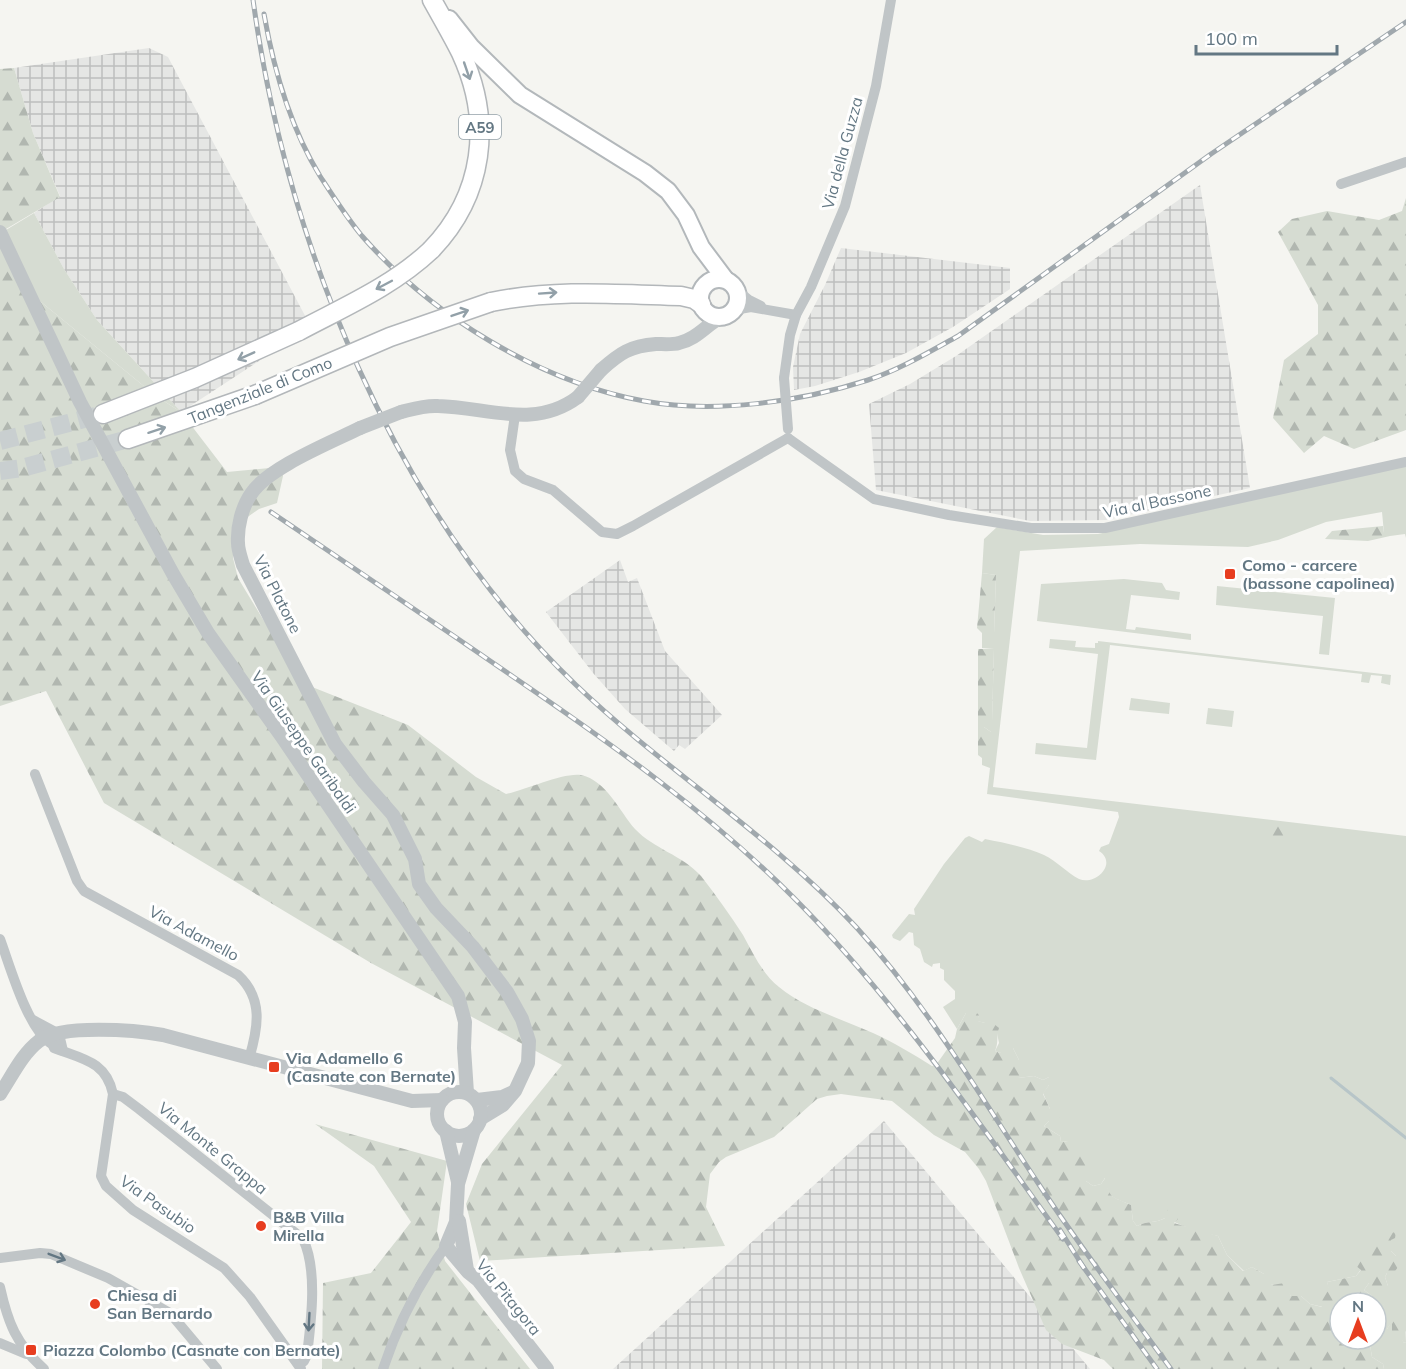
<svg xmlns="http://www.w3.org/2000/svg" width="1406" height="1369" font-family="Mulish,sans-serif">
<defs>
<pattern id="industrial-grid" width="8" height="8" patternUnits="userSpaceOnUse" patternTransform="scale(1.5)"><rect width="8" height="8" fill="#e5e6e4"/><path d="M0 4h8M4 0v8" fill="none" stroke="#bdbfbe"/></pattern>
<pattern id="forest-firs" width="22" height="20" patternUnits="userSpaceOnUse" patternTransform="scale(1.5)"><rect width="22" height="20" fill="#d6dcd2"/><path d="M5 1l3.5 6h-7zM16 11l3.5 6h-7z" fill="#b1b7b0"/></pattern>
</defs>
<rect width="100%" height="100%" fill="#f5f5f1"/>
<g fill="url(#industrial-grid)">
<path d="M149,48L168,57L311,327L181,412L97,320L64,269L34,213L60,196L33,133L14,68Z"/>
<path d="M1200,185L1250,488L1106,520L1030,521L876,490L869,404L910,384L956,356Z"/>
<path d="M841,248L1010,268V289L953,327L906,353L859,372L815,386L794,390L793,367L800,334L825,285Z"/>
<path d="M620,560L628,582L637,578L665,651L722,715L685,749L679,745L674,751L625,709L593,673L546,612Z"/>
<path d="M884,1121L1090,1369H613Z"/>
</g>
<g fill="#d6dcd2">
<path d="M34,213L64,269L97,320L181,412L156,396L35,297L1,233Z"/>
<path d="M1406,466V538L1405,534L1390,536V533H1384L1382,512L1326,522L1278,540L1248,547L1140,544L1020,551L993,787L1406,836V1332L1384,1305L1364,1290L1369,1283L1388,1286L1385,1277L1396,1256L1391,1251V1240L1395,1233C1375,1236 1368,1262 1356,1276L1327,1282L1330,1291L1323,1307L1310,1304L1301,1296H1291L1283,1284L1270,1285L1264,1274L1252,1267L1244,1271L1227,1255L1218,1236L1195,1231L1165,1218C1157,1223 1146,1221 1137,1226L1133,1221L1131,1205C1114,1197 1108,1200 1105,1178L1101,1184L1093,1186L1086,1181V1158H1074L1068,1141L1061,1142L1060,1136L1044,1126L1049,1121L1050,1109L1043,1093L1049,1085V1077L1043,1080L1034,1076L1018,1078L1019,1060L1013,1048L1000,1053L995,1051L999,1043L997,1033L985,1023L977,1021L979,1015L976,1013L971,1016L966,1013L957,1029L943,1007L955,999V991L944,980V970L940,968V963L933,964L932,967L924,962L920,949L914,945L913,933L909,932L900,941L893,938L892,935L909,914L915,915L914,909L944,864L965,838L969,836L982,842L985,839C1005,843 1026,847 1044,855C1057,861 1067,873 1079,879C1096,886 1118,863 1099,851L1101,847L1109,844L1119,817L1118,812L987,794L990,768L982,765V758H991V732L984,727V722L992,721L994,649L982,648V633H994L996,575L982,573L984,539L997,527L1043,535L1098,534Z"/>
<path d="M1124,579L1162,583L1166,590L1180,592L1179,600L1131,595L1126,629L1135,630L1136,627L1191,634V640L1037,621L1041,584Z"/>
<path d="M1217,586L1335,598L1329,655L1319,654L1323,616L1216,605Z"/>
<path d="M1050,639L1076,641L1075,647L1095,648V643H1098V641L1391,675L1390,685L1381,683L1382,676L1371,675L1369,683L1361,682L1362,674L1110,645L1096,760L1035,754L1036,743L1087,748L1098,654L1049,648Z"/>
<path d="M1131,698L1170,703L1169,714L1129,710Z"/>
<path d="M1208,708L1234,711L1232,727L1206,724Z"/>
<path d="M1392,1321L1404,1343L1406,1342V1369H1384L1383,1364L1372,1357L1369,1339H1358H1376V1329H1387Z"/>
</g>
<g fill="url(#forest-firs)">
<path d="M14,68L33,133L60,197L1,232L35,297L156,396L181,412L227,472L280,467L283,476L277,503L259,509L242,521L233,539V558L238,578L247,593L302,683L408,725L476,777L506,794C525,790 564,772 581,775C606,780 620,812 635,829C654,849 682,855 701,876C716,895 730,915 743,935C753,953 763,975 779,987C806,1009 842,1019 873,1033C893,1042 913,1054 932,1066L936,1065L955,1038L957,1029L966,1013H971L972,1015L976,1012L979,1015L978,1021L985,1023L989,1020L999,1028C996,1036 999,1042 995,1051L1000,1053L1009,1046L1013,1048L1019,1060L1023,1059L1026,1062L1025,1069L1018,1078L1034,1076L1043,1080L1049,1077V1085L1043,1094L1050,1109L1060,1117L1049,1121L1044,1126L1060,1136L1061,1142L1068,1141L1072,1136L1077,1137L1074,1158L1080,1156L1086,1158L1091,1154L1097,1168L1091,1174H1086V1181L1093,1186L1101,1184L1106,1177C1108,1200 1113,1196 1131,1205L1133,1221L1137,1226C1146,1221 1157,1223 1165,1218L1169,1206L1174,1204L1178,1207V1219L1174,1223L1218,1236L1227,1255L1243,1271L1252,1267L1264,1274H1270L1271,1285L1285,1283L1291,1296H1301L1310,1304L1322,1307L1318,1294L1329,1291L1327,1282L1356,1276L1361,1270L1355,1265L1357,1254L1361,1249L1372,1250L1367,1230L1387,1228L1390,1233L1396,1232L1395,1238L1391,1240V1251L1396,1256L1398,1267L1393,1274L1387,1273L1385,1277L1388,1286L1375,1290L1369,1283L1364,1290L1372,1296H1380L1384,1305L1395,1307L1405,1316L1406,1342L1404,1343L1399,1336H1392V1322L1387,1329H1376V1303H1340V1339H1369L1372,1357L1383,1364L1384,1369H1113L1104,1360L1062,1344L1046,1330L1019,1268L986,1181L979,1169L965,1152L934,1135L892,1101L841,1094L827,1096L817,1099L774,1137L726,1157L719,1162L710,1174L706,1207L725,1246L480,1261L466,1204L482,1164L562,1065L371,963L104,803L46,691L0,706V69Z"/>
<path d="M1406,198V430L1354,449L1324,436L1304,453L1273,418L1284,360L1318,334V305L1278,232L1292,219L1327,211L1379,220L1402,211Z"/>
<path d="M1383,526L1384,533H1390V536L1368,541L1325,539L1332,531Z"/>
<path d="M982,573L996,575L994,633H982L977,628Z"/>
<path d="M978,649H994L992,722H985L984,727L991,732V758H982L978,755Z"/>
<path d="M1270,822L1297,824L1293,838C1279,844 1267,839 1270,822Z"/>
<path d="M315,1124L447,1161L437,1231L445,1261L530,1369H322L323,1283L371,1273L411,1222L374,1166Z"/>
</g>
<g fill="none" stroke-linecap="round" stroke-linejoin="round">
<path stroke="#b7c5c8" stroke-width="3" d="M1331,1078L1406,1138"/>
<g stroke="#c9cfd0" stroke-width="18" stroke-dasharray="18 9" stroke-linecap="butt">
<path d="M0,441L103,414"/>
<path d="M0,471L22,468L128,439"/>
</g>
<defs>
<g id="primary">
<path d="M449,19L471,47L520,95L645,173L668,191L686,215L701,247L725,279"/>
<circle cx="719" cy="298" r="19"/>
</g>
<g id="motorway">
<path d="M431,250C484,195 493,122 461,53C452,35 442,18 432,0"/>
<path d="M491,302C556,289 615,294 681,296L694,299L701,304"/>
<path d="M103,414L195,378L299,331"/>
<path d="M128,439L255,395"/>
</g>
</defs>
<use href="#primary" stroke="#b3b8bb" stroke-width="20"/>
<use href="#motorway" stroke="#b3b7ba" stroke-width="21"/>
<g stroke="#c0c5c7" stroke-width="10">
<path d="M1341,184L1406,162"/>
<path d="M737,290L749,300L761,306"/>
<path d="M734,310L751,307L796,315"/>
<path d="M784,378L790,335L796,315L811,287L845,206L876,86L891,0"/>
<path d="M515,415L510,450L515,471L524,479L553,490L602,532L617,534L633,526L788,438"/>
<path d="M788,438L874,499L949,515L1031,528H1105L1406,462"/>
<path d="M35,774L77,881L84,891L238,975C264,999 258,1028 249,1059"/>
<path d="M0,939C10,966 27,1027 50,1043"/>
<path d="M33,1020L59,1034L63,1051"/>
<path d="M49,1036L54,1048C82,1059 106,1061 113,1094L101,1176L106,1186L133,1210L224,1268L250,1297L301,1369"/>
<path d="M113,1094L123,1097L139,1109L303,1239C318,1270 311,1322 307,1355L304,1361L299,1365"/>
<path d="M0,1258L40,1253L51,1254L108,1278L170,1313L217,1369"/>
<path d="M0,1287C8,1323 16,1344 44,1369"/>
<path d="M0,1343L26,1354"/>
<path d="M383,1369C398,1324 418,1284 446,1246"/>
</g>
<g stroke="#c0c5c7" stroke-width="14">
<path d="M0,232L80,402L173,574L208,633L282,737L458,996L465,1022L464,1048L467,1093"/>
<path d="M601,370C620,353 630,346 656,344C663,344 672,345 679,343C697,339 707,324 723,316"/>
<path d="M401,412C413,409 425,405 438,406C487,407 534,430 578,397"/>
<path d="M360,428C332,442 267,468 251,494C242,507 237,527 238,543C238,550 241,558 243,565L335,744L364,782L393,815L415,859L419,884L436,908L473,947L507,992L522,1019L529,1041L528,1063L515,1091L503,1105L480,1119"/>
<circle cx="459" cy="1114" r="22"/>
<path d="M0,1094C12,1076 22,1054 39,1041C60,1024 136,1030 163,1035L412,1101L442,1100"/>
<path d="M477,1100L502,1097L513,1092"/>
<path d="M474,1130L458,1184L456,1222L446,1246L468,1272L478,1280L547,1369"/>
<path d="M446,1131L458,1182"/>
<path d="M459,1221L467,1270"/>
</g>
<use href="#primary" stroke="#fff" stroke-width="16"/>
<use href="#motorway" stroke="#fff" stroke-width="18"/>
<defs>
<g id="rail">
<path d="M253,0C287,245 394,511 576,685C665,770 772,836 857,928C928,1006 980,1096 1038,1183C1080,1247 1126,1307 1171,1369"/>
<path d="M264,14C274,71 290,127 320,176C333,196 347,218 362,236C431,315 540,382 644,401C714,414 800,402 868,380C899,370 929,352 958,336L1211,154L1406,22"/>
<path d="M271,512C352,567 434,622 515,678C613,745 709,813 793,897C896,1000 978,1122 1063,1239"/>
<path d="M1060,1230L1084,1268"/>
<path d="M1079,1261L1157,1369"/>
</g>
</defs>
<use href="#rail" stroke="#a0a8ad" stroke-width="5"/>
<use href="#rail" stroke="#fff" stroke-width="3" stroke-dasharray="9" stroke-linecap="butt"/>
<defs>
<g id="motorway-bridge">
<path d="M299,331C344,307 393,286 431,250"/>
<path d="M255,395L390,337L491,302"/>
</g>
</defs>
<use href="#motorway-bridge" stroke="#b3b7ba" stroke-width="21" stroke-linecap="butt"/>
<path stroke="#c0c5c7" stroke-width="10" d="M784,378L788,429"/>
<g stroke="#c0c5c7" stroke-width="14">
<path d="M578,397L601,370"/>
<path d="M360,428L401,412"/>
</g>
<use href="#motorway-bridge" stroke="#fff" stroke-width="18"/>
</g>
<defs><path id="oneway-shaft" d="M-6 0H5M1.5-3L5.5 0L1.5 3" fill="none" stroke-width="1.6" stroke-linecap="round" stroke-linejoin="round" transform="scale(1.5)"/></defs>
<g stroke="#92a0a8">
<use href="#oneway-shaft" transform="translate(467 71) rotate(71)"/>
<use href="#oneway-shaft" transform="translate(384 285) rotate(152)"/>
<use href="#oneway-shaft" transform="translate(548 293) rotate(-4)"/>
<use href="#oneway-shaft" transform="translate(460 313) rotate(-19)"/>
<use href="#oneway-shaft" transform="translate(246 356) rotate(156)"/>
<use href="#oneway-shaft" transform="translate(157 430) rotate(-18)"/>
</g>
<g stroke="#637783">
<use href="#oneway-shaft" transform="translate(57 1257) rotate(21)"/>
<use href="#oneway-shaft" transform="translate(309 1322) rotate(93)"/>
</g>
<g fill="#e73d1f" stroke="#fff" stroke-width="2">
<rect x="1224" y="568" width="12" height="12" rx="3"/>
<rect x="268" y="1061" width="12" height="12" rx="3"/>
<circle cx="261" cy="1226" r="6"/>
<circle cx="95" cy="1304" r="6"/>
<rect x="25" y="1344" width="12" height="12" rx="3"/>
</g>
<g text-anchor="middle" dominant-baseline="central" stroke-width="6" stroke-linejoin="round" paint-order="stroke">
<rect fill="#fff" stroke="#92a0a8" stroke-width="1.5" x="459" y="115" width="42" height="24" rx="4.5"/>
<g font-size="15" font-weight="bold" fill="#637783">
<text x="480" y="127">A59</text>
</g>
<g font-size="16" fill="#637783" stroke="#fff">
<text transform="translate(842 153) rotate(-75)">Via della Guzza</text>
<text transform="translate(260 390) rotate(-22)">Tangenziale di Como</text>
<text transform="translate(1157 501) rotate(-12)">Via al Bassone</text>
<text transform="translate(278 594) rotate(63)">Via Platone</text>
<text transform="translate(304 742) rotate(55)">Via Giuseppe Garibaldi</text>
<text transform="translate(194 933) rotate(28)">Via Adamello</text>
<text transform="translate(213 1148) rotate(39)">Via Monte Grappa</text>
<text transform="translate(158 1204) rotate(35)">Via Pasubio</text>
<text transform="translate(509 1297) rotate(51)">Via Pitagora</text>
</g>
<g font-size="16" font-weight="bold" fill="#637783" stroke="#fff" text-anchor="start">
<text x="1242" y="565">Como - carcere<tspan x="1242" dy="18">(bassone capolinea)</tspan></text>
<text x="286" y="1058">Via Adamello 6<tspan x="286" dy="18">(Casnate con Bernate)</tspan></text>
<text x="273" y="1217">B&amp;B Villa<tspan x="273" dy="18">Mirella</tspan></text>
<text x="107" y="1295">Chiesa di<tspan x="107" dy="18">San Bernardo</tspan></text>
<text x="43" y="1350">Piazza Colombo (Casnate con Bernate)</text>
</g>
</g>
<g transform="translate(1358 1321)"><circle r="28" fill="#ffffff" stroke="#c1c9cd" stroke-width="1.5"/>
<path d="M0-4.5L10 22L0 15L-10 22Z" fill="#e73d1f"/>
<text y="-9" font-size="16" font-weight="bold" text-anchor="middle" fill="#637783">N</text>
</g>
<path d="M1196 45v9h141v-9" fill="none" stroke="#637783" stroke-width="3"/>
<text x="1205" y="45" font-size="18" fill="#637783" stroke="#ffffff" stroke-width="4.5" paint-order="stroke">100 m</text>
</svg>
